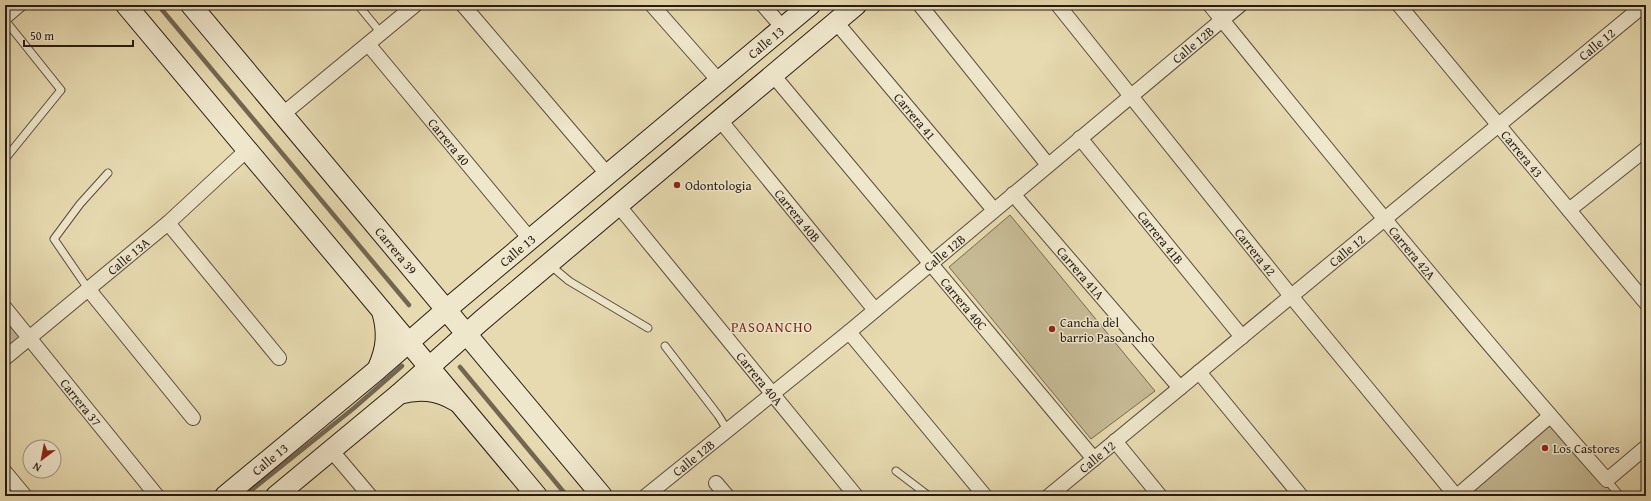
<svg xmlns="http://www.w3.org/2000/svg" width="1651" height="501" font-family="'Gentium Book Plus',serif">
<rect width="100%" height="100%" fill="#e7dab0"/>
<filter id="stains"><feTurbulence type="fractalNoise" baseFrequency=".005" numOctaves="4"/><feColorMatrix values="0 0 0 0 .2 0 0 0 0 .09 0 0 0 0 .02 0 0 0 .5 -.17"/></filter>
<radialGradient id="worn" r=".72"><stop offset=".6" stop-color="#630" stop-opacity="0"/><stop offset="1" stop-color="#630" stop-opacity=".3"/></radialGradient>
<g fill="#c6ba95" stroke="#766a54">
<path d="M1010,215L1155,391L1091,439L949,267Z"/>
<path d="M5,308L29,337L5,358Z"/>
<path d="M1550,416L1620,496H1457Z"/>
</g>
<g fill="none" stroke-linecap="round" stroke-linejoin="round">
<g stroke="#736752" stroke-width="4.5">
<path d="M158,5L409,305"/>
<path d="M460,367L567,496"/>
<path d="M244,496L354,408L402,366"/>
</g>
<defs>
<g id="service">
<path d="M358,5L381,33"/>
<path d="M5,20L61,90L5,159"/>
<path d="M550,265L569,281L648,328"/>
<path d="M89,290L54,239L80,204L108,173"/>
<path d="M665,346L718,415L728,431"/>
<path d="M896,471L929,496"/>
<path d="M1607,480L1620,496"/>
</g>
<g id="minor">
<path d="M463,5L608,175"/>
<path d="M652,5L719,81"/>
<path d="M763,5L783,28"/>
<path d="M920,5L1048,165"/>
<path id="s1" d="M1058,5L1291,296L1456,496"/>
<path id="s2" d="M1210,5C1340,165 1470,326 1607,480L1646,447"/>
<path id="s3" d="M1399,5L1646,303"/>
<path d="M5,17L19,5"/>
<path id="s4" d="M836,22L994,210"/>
<path id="s5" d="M368,44L530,239"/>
<path id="s6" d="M773,75L1094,459"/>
<path d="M283,114L415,5"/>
<path id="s7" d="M720,120L875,310"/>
<path id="s8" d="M1080,138L1242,337"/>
<path id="s9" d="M1013,194L1180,388"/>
<path id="s10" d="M618,205L856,496"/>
<path d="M1569,210L1646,149"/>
<path d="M168,223L279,358"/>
<path d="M89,290L193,418"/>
<path id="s11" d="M5,308L157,496"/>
<path d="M849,332L985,496"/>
<path id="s12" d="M5,358L168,223L248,149"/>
<path d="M1199,372L1301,496"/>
<path d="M1115,441L1160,496"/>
<path d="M331,450L370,496"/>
<path d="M5,472L25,496"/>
<path d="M716,483L727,496"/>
<path id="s13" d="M646,496L849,332L1240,5"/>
<path id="s14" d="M1049,496L1644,5"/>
<path d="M1457,496L1550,416"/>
</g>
<g id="secondary">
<path d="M126,5L537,496"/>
<path id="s15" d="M191,5L602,496"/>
<path d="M378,368C387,348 388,332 382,311"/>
<path d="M399,394C420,388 437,390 456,401"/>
<path id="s16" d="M225,496L377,370L447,309L810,5"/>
<path d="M276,496L399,394L482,320L856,5"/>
</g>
</defs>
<use href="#service" stroke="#574b3b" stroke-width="9"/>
<use href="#minor" stroke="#574b3b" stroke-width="16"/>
<use href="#secondary" stroke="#271b14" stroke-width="22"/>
<use href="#service" stroke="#efe7cc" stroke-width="7"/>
<use href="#minor" stroke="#efe7cc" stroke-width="14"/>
<use href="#secondary" stroke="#efe7cc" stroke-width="20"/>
</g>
<g fill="#8f2418" stroke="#efe7cc" stroke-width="1.5">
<circle cx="677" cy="185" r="4"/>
<circle cx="1052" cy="329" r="4"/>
<circle cx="1545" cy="448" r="4"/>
</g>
<g text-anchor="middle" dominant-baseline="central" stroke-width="3" stroke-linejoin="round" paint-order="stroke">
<g font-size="13" fill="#271b14" stroke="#efe7cc">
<text stroke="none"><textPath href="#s16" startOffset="706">Calle 13</textPath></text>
<text stroke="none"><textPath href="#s13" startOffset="709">Calle 12B</textPath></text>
<text stroke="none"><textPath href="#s14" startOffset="710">Calle 12</textPath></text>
<text stroke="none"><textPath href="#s4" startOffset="123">Carrera 41</textPath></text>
<text stroke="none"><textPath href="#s5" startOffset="127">Carrera 40</textPath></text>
<text stroke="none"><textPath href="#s3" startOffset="193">Carrera 43</textPath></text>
<text stroke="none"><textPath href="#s7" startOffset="123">Carrera 40B</textPath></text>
<text stroke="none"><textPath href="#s8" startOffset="128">Carrera 41B</textPath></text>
<text stroke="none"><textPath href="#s15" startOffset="320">Carrera 39</textPath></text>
<text stroke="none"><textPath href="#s16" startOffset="382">Calle 13</textPath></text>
<text stroke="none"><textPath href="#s14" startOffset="386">Calle 12</textPath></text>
<text stroke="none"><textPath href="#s13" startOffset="385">Calle 12B</textPath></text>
<text stroke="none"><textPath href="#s1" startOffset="316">Carrera 42</textPath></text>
<text stroke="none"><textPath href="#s2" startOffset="320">Carrera 42A</textPath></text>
<text stroke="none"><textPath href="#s12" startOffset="160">Calle 13A</textPath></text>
<text stroke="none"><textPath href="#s9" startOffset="104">Carrera 41A</textPath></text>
<text stroke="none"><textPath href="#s6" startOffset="298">Carrera 40C</textPath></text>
<text stroke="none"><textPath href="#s10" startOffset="224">Carrera 40A</textPath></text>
<text stroke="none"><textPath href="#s11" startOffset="121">Carrera 37</textPath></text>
<text stroke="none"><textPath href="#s14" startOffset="62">Calle 12</textPath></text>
<text stroke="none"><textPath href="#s13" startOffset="61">Calle 12B</textPath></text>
<text stroke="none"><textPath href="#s16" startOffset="58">Calle 13</textPath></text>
</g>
<g font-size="13" fill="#271b14" stroke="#efe7cc" text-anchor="start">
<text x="685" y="185">Odontologia</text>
<text x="1060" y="322">Cancha del<tspan x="1060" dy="15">barrio Pasoancho</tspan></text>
<text x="1553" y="448">Los Castores</text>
</g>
<g font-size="14" letter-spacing="1" fill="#7a1f14" stroke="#efe7cc">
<text x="772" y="327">PASOANCHO</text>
</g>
</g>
<rect width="1651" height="501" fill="none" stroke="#e7dab0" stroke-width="20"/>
<rect x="6" y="6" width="1639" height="489" fill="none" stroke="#271b14" stroke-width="2"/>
<rect x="10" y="10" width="1631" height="481" fill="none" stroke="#271b14"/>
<g transform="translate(42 459) rotate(212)"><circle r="19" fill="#efe7cc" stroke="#9f9582"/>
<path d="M0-3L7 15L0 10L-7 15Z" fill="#8f2418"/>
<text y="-6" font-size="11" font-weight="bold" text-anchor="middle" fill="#271b14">N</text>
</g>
<path d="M24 40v6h109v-6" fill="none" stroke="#271b14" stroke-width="2"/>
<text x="30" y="40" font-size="12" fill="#271b14" stroke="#efe7cc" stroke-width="3" paint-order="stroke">50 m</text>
<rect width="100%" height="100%" filter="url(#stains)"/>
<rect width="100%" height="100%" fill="url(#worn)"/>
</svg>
